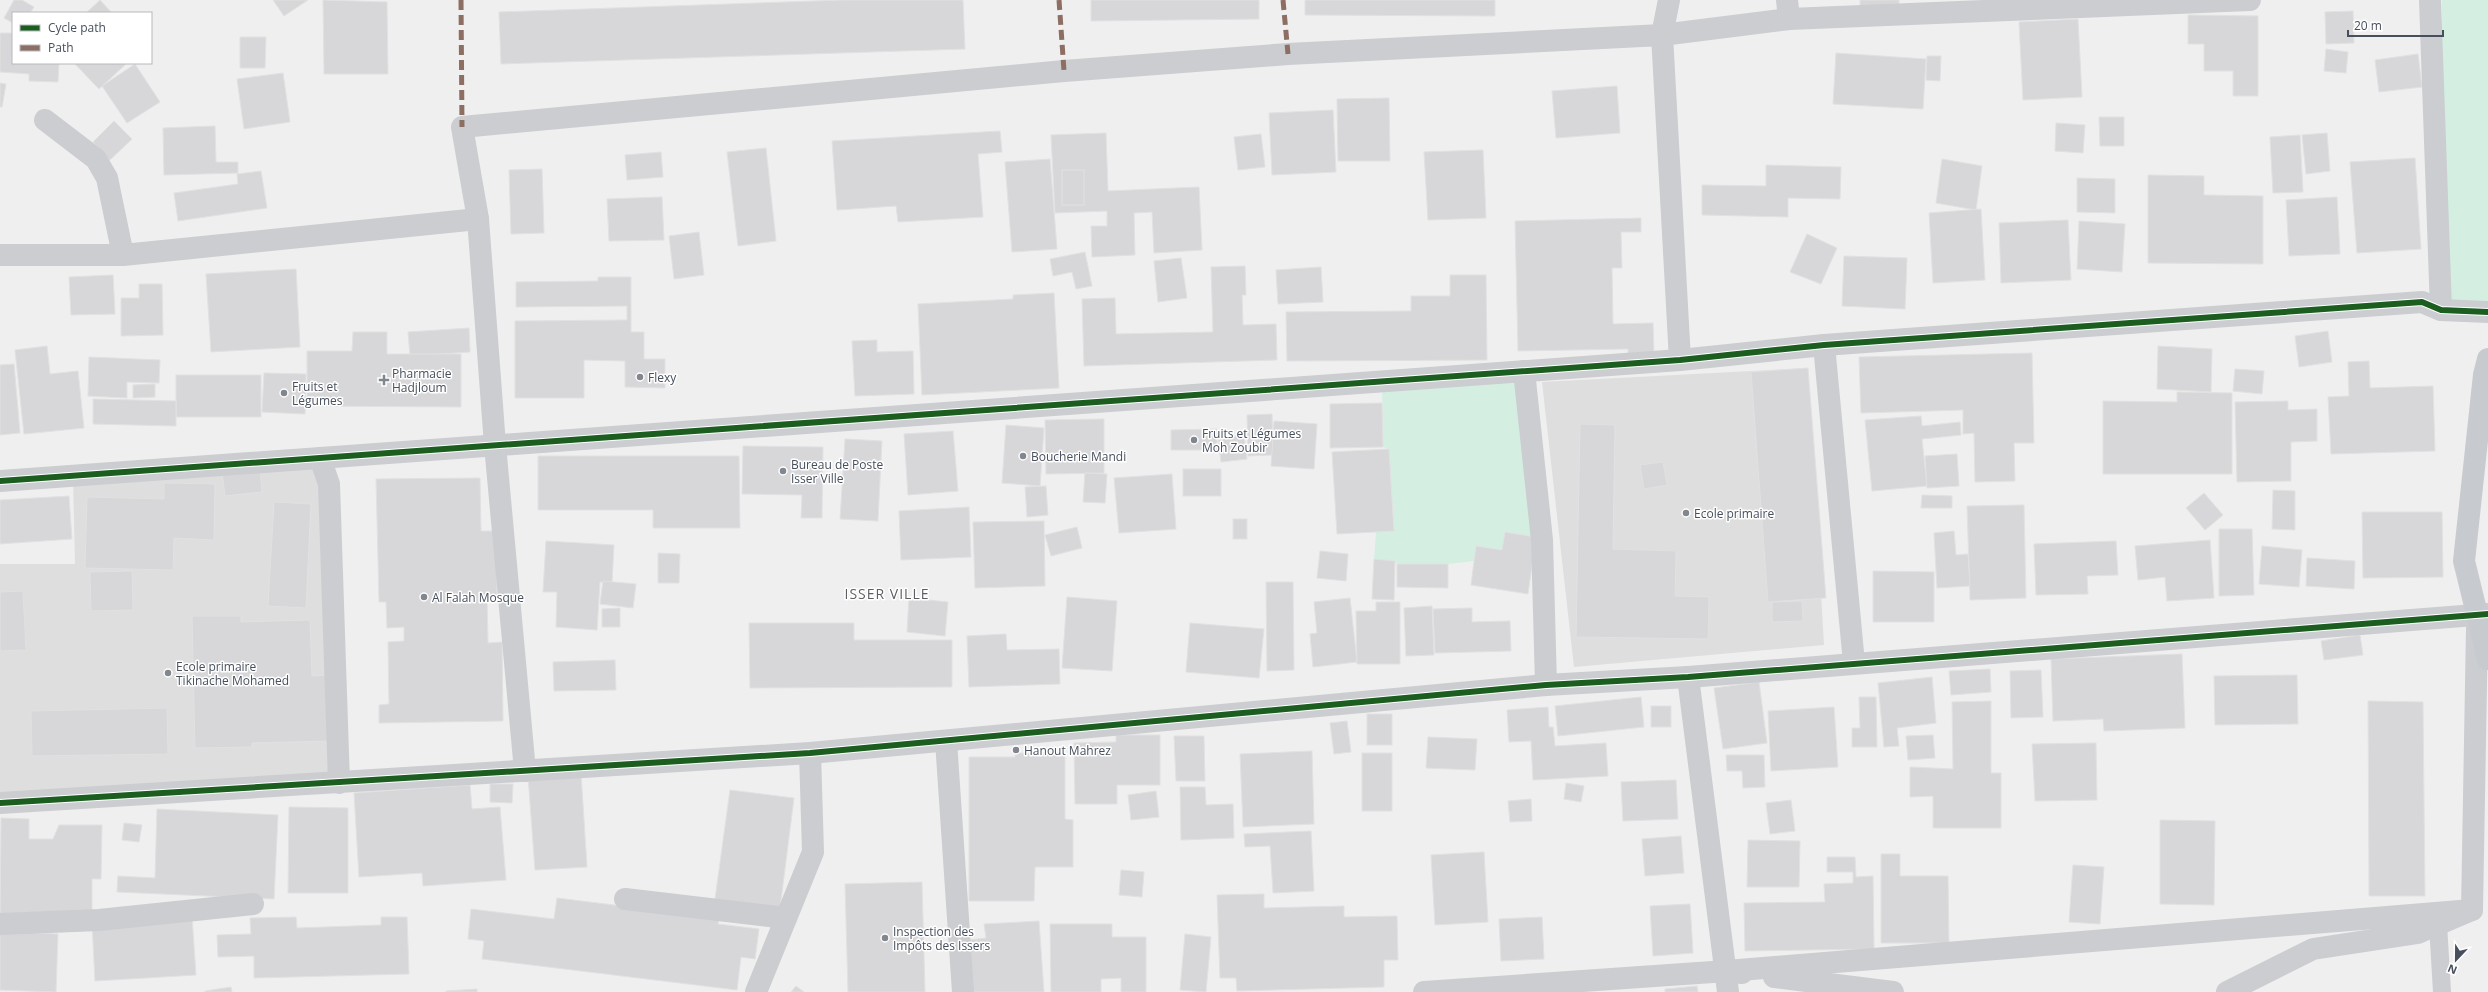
<svg xmlns="http://www.w3.org/2000/svg" width="2488" height="992" font-family="'Open Sans',sans-serif">
<rect width="100%" height="100%" fill="#f0efef"/>
<g fill="#dededf">
<path d="M1808,368L1824,645L1574,667L1542,382Z"/>
<path d="M320,458L339,783L0,803V564H75L73,476Z"/>
</g>
<g fill="#d4eee1">
<path d="M2442,0H2488V312L2441,310Z"/>
<path d="M1524,371L1536,537L1505,532L1502,550L1476,546L1474,561L1448,564H1397L1395,561L1374,559L1376,532L1394,531L1389,449L1383,447L1382,381Z"/>
</g>
<g fill="#d7d7d9" stroke="#e1e1e2">
<path d="M14,0H22L34,7L30,13H13V23L4,18Z"/>
<path d="M100,0L112,13H86Z"/>
<path d="M273,0H308L284,16Z"/>
<path d="M323,0L387,2L388,74H324Z"/>
<path d="M842,0H963L965,49L501,64L499,12Z"/>
<path d="M1091,0H1259V19L1091,21Z"/>
<path d="M1305,0H1495V16L1305,15Z"/>
<rect x="1860" y="0" width="39" height="8"/>
<path d="M2353,11L2354,43L2326,44L2325,12Z"/>
<path d="M2188,15L2258,16V96H2233V71H2204V44H2188Z"/>
<path d="M2078,19L2082,97L2023,100L2019,22Z"/>
<path d="M0,33H13V63H59L58,82L29,81V74L0,72Z"/>
<path d="M240,37H266L265,68H240Z"/>
<path d="M2326,49L2348,52L2346,73L2324,71Z"/>
<path d="M1836,53L1926,59L1923,109L1833,104Z"/>
<path d="M2418,54L2422,87L2379,92L2375,60Z"/>
<path d="M1927,56H1941L1940,81L1926,80Z"/>
<path d="M74,63H127L99,89Z"/>
<path d="M135,64L160,102L127,123L102,86Z"/>
<path d="M283,73L290,122L244,129L237,79Z"/>
<path d="M0,83L6,84L2,107H0Z"/>
<path d="M1617,86L1620,133L1556,138L1552,91Z"/>
<path d="M1389,98L1390,161H1338L1337,99Z"/>
<path d="M1333,110L1336,172L1272,175L1269,113Z"/>
<path d="M2099,117H2124V146H2100Z"/>
<path d="M114,121L132,139L110,160L93,142Z"/>
<path d="M2056,123L2085,125L2083,153L2055,151Z"/>
<path d="M215,126L216,162H238V173L164,175L163,128Z"/>
<path d="M1000,131L1002,152L978,154L983,217L898,222L896,206L837,210L832,141Z"/>
<path d="M1106,133L1108,191L1199,187L1202,250L1154,253L1152,212L1134,213L1135,255L1092,257L1091,226H1107V211L1055,213L1051,135Z"/>
<path d="M2327,133L2330,171L2306,174L2302,135Z"/>
<path d="M1261,134L1265,167L1238,170L1234,137Z"/>
<path d="M2300,135L2303,192L2273,193L2270,137Z"/>
<path d="M766,148L776,241L738,246L727,152Z"/>
<path d="M1483,150L1486,218L1428,220L1424,152Z"/>
<path d="M661,152L663,177L627,180L625,155Z"/>
<path d="M2415,158L2421,249L2357,253L2350,162Z"/>
<path d="M1050,159L1057,249L1012,252L1005,162Z"/>
<path d="M1942,159L1982,166L1976,210L1936,203Z"/>
<path d="M1766,165L1841,167L1840,199L1788,198V217L1702,215V185L1766,186Z"/>
<path d="M542,169L544,233L511,234L509,170Z"/>
<rect x="1062" y="170" width="22" height="35"/>
<path d="M261,171L267,208L178,221L174,193L238,184L237,174Z"/>
<path d="M2148,175L2204,176V195L2263,196V264L2148,263Z"/>
<path d="M2077,178L2115,179V213L2077,212Z"/>
<path d="M662,197L664,240L609,241L607,199Z"/>
<path d="M2337,197L2340,254L2289,256L2286,200Z"/>
<path d="M1981,209L1985,280L1933,283L1929,213Z"/>
<path d="M1641,218V232H1621L1622,268H1612L1613,324L1653,323L1654,354L1628,355V349L1518,351L1515,221Z"/>
<path d="M2068,220L2071,280L2001,283L1999,223Z"/>
<path d="M2079,221L2125,224L2122,272L2077,269Z"/>
<path d="M699,232L704,275L674,279L669,236Z"/>
<path d="M1807,234L1837,248L1821,284L1790,272Z"/>
<path d="M1085,252L1092,286L1076,289L1072,272L1053,276L1050,259Z"/>
<path d="M1844,256L1907,258L1905,309L1842,306Z"/>
<path d="M1181,258L1187,298L1158,302L1154,261Z"/>
<path d="M1245,266L1246,295H1242L1243,325L1276,324L1277,360L1084,366L1082,299L1115,298L1116,334L1213,332L1211,267Z"/>
<path d="M1321,267L1323,302L1278,304L1276,270Z"/>
<path d="M296,269L300,347L211,352L206,274Z"/>
<path d="M113,275L115,314L71,315L69,277Z"/>
<path d="M1450,275H1486L1487,360L1287,361L1286,312L1411,311V296H1450Z"/>
<path d="M598,277H631V332H644V359H665V388L625,387V361L584,360V398H515V321L627,320V306L516,307V282L598,281Z"/>
<path d="M139,284H162L163,335L121,336V298H139Z"/>
<path d="M1054,293L1059,388L922,395L918,304L1013,299V295Z"/>
<path d="M469,328L470,352L410,356L408,332Z"/>
<path d="M2328,331L2332,362L2299,367L2295,336Z"/>
<path d="M353,332H387V354H461V407L307,406V351H352Z"/>
<path d="M877,340V352L913,351L914,394L855,396L852,341Z"/>
<path d="M47,346L50,374L78,371L84,428L24,434L15,350Z"/>
<path d="M2158,346L2212,349L2211,392L2157,389Z"/>
<path d="M2032,353L2034,443H2014L2015,481L1975,482L1974,433L1963,434V410L1861,413L1859,357Z"/>
<path d="M89,357L160,360L159,383L127,382V398L88,396Z"/>
<path d="M2369,361L2370,388L2433,386L2435,451L2331,454L2328,397L2349,396L2348,362Z"/>
<path d="M14,364L20,433L0,435V365Z"/>
<path d="M1808,368L1826,598L1768,602L1751,372Z"/>
<path d="M2235,369L2264,371L2262,394L2233,391Z"/>
<path d="M264,373L306,374L305,414L262,412Z"/>
<rect x="176" y="375" width="85" height="42"/>
<path d="M155,384V397L133,398V385Z"/>
<path d="M2177,392L2232,393V474H2103V401L2177,402Z"/>
<path d="M93,399L176,401V426L93,424Z"/>
<path d="M2288,401V410L2317,409V441L2291,442V481L2237,482L2235,402Z"/>
<path d="M1382,403L1383,447L1330,448V404Z"/>
<path d="M1272,414L1273,455L1248,456L1247,415Z"/>
<path d="M1921,416L1922,426L1960,422L1961,435L1922,439L1927,486L1872,491L1865,420Z"/>
<path d="M1104,419V473L1046,474L1045,420Z"/>
<path d="M1274,421L1317,424L1314,469L1271,466Z"/>
<path d="M1580,424L1615,425L1613,549L1676,551L1675,596L1709,597L1708,639L1576,637Z"/>
<path d="M1006,425L1044,428L1040,486L1002,483Z"/>
<path d="M1217,429V450H1171V430Z"/>
<path d="M953,431L958,491L908,495L904,434Z"/>
<path d="M1244,435L1247,459L1221,462L1218,438Z"/>
<path d="M845,439L882,441L878,521L840,519Z"/>
<path d="M743,446L823,447L822,518H801L802,495L742,494Z"/>
<path d="M1389,449L1394,531L1337,534L1332,452Z"/>
<path d="M1957,454L1959,486L1927,488L1925,456Z"/>
<path d="M538,456H739L740,528H653V510H538Z"/>
<path d="M1663,462L1667,485L1644,489L1640,465Z"/>
<path d="M260,468L262,492L225,496L222,472Z"/>
<rect x="1183" y="469" width="38" height="27"/>
<path d="M1085,473L1107,474L1105,503L1083,502Z"/>
<path d="M1172,474L1176,529L1119,533L1114,478Z"/>
<path d="M480,478L481,531H496L497,595L487,596L488,643L502,642L503,721L379,723V705L389,704L388,642L404,641V627L387,628L386,602H379L376,479Z"/>
<path d="M164,483L215,484L214,540L174,538L173,570L85,568L87,497L164,499Z"/>
<path d="M1046,486L1048,515L1027,517L1025,487Z"/>
<path d="M2273,490L2295,491V530L2272,529Z"/>
<path d="M2204,493L2223,515L2205,530L2186,508Z"/>
<path d="M1922,495L1952,496V508H1921Z"/>
<path d="M69,496L72,539L0,544V500Z"/>
<path d="M274,502L311,504L306,608L268,606Z"/>
<path d="M2024,505L2026,598L1970,600L1967,506Z"/>
<path d="M969,507L971,557L901,560L899,511Z"/>
<path d="M2362,512H2442L2443,577L2363,578Z"/>
<rect x="1233" y="519" width="14" height="20"/>
<path d="M1044,521L1045,586L975,588L973,522Z"/>
<path d="M1077,527L1082,548L1051,556L1045,535Z"/>
<path d="M2219,529H2252L2254,595L2219,596Z"/>
<path d="M1954,531L1956,555L1968,554L1970,586L1937,588L1934,533Z"/>
<path d="M1505,532L1536,537L1528,594L1471,585L1476,546L1502,550Z"/>
<path d="M2210,540L2214,598L2167,601L2165,577L2138,580L2135,546Z"/>
<path d="M546,541L614,545L612,583L600,582L597,630L556,627L557,592H543Z"/>
<path d="M2116,541L2118,575L2087,576L2088,594L2036,595L2034,544Z"/>
<path d="M2262,546L2302,550L2299,587L2259,584Z"/>
<path d="M1320,551L1348,554L1346,581L1317,578Z"/>
<path d="M658,553L680,554L679,583H658Z"/>
<path d="M2307,558L2355,561L2354,589L2306,586Z"/>
<path d="M1374,559L1395,561L1394,600L1372,599Z"/>
<path d="M1397,564H1448V588L1397,587Z"/>
<path d="M132,571L133,610L91,611L90,572Z"/>
<path d="M1873,571L1934,572V622H1873Z"/>
<path d="M603,581L636,584L633,608L600,604Z"/>
<path d="M1266,582H1293L1294,670L1267,671Z"/>
<path d="M23,591L26,650L0,651V592Z"/>
<path d="M1067,597L1117,601L1112,671L1062,668Z"/>
<path d="M909,598L948,602L945,636L907,632Z"/>
<path d="M1350,598L1357,662L1313,667L1310,634L1317,633L1314,602Z"/>
<path d="M1802,601L1803,621L1772,622V602Z"/>
<path d="M1376,602H1400V664H1357L1356,611H1376Z"/>
<path d="M1432,606L1434,655L1406,656L1404,608Z"/>
<path d="M620,608V627H602V609Z"/>
<path d="M1472,608V622L1510,621L1511,651L1435,653L1433,609Z"/>
<path d="M192,616H241V622L310,620L312,676L332,675L333,741L252,743V747L195,748Z"/>
<path d="M749,623H854V640H952V687L750,688Z"/>
<path d="M1190,623L1264,629L1259,678L1186,672Z"/>
<path d="M1006,634L1007,650L1059,649L1060,684L969,687L967,636Z"/>
<path d="M2360,635L2363,655L2324,660L2321,641Z"/>
<path d="M2182,654L2185,728L2104,731L2103,719L2053,721L2051,659Z"/>
<path d="M615,660L616,690L554,691L553,662Z"/>
<path d="M1990,669L1991,692L1951,695L1949,671Z"/>
<path d="M2041,670L2043,717L2011,718L2010,671Z"/>
<path d="M2297,675L2298,724L2215,725L2214,676Z"/>
<path d="M1932,677L1936,723L1897,728L1899,746L1884,747L1878,683Z"/>
<path d="M1759,682L1767,743L1723,749L1714,688Z"/>
<path d="M1641,697L1644,727L1558,736L1555,706Z"/>
<path d="M1859,697H1876L1877,747H1852V728H1860Z"/>
<path d="M1991,701V773H2001V828H1933V796L1910,797V767L1953,769L1952,702Z"/>
<path d="M2368,701L2423,702L2425,896H2369Z"/>
<rect x="1651" y="706" width="20" height="21"/>
<path d="M1548,707L1549,727H1553L1555,746L1606,743L1608,776L1533,780L1531,741L1509,742L1507,710Z"/>
<path d="M1834,707L1838,767L1771,771L1768,711Z"/>
<path d="M167,708L168,754L32,756L31,711Z"/>
<rect x="1367" y="714" width="25" height="31"/>
<path d="M1347,721L1351,752L1334,754L1330,723Z"/>
<path d="M1116,735H1160V785H1117V804H1075L1074,743L1116,742Z"/>
<path d="M1933,735L1935,758L1908,760L1906,736Z"/>
<path d="M1174,736H1204L1205,781H1176Z"/>
<path d="M1428,737L1477,739L1475,770L1426,768Z"/>
<path d="M2096,743L2097,800L2035,801L2032,744Z"/>
<path d="M1312,751L1314,824L1243,827L1240,754Z"/>
<path d="M1015,753H1065V819L1073,820V867H1035L1034,901H969V757H1015Z"/>
<rect x="1362" y="753" width="30" height="58"/>
<path d="M1726,755H1764L1765,787L1743,788L1742,771H1727Z"/>
<path d="M581,773L587,867L535,870L528,776Z"/>
<path d="M1676,780L1678,819L1623,821L1621,782Z"/>
<path d="M1566,783L1584,786L1581,802L1564,799Z"/>
<path d="M490,784H513L512,803L490,802Z"/>
<path d="M470,785L472,809L500,807L506,880L423,886L422,873L359,877L354,793Z"/>
<path d="M1180,787H1205L1206,805L1233,804L1234,838L1181,840Z"/>
<path d="M730,790L794,798L780,908L715,899Z"/>
<path d="M1156,791L1159,817L1131,820L1128,795Z"/>
<path d="M1531,799L1532,821L1510,822L1508,801Z"/>
<path d="M1791,800L1795,831L1770,834L1766,803Z"/>
<path d="M289,807L348,808V893H288Z"/>
<path d="M157,809L278,815L274,899L117,892L118,876L155,878Z"/>
<path d="M1,818L29,819V839H53L59,825H102L101,879H92V919L0,918Z"/>
<path d="M2160,820L2215,821L2214,905L2160,904Z"/>
<path d="M124,823L142,825L139,842L122,840Z"/>
<path d="M1311,831L1314,891L1273,893L1270,846L1245,847L1244,834Z"/>
<path d="M1681,836L1684,873L1645,876L1642,839Z"/>
<path d="M1748,840L1800,841L1799,887H1747Z"/>
<path d="M1484,852L1488,922L1435,925L1431,855Z"/>
<path d="M1881,854H1900V876H1948L1949,943H1881Z"/>
<path d="M1827,857H1855L1856,877L1873,876L1874,949L1745,951L1744,903L1825,902L1824,884L1853,883V872H1827Z"/>
<path d="M2073,865L2104,867L2100,924L2069,922Z"/>
<path d="M1121,870L1144,872L1142,897L1119,895Z"/>
<path d="M922,882L925,992H848L845,884Z"/>
<path d="M1264,894V908L1344,906V917L1397,916L1398,960H1384V987L1237,991L1236,978H1220L1217,895Z"/>
<path d="M557,898L719,918L718,924L759,929L755,959L741,957L737,990L482,959L484,941L468,939L471,909L554,919Z"/>
<path d="M1690,904L1693,953L1653,956L1650,906Z"/>
<path d="M192,917L196,975L95,981L92,922Z"/>
<path d="M296,917L297,928L381,925V917H407L409,974L254,978V956L218,957L217,935L251,934L250,918Z"/>
<path d="M1542,917L1544,959L1501,961L1499,919Z"/>
<path d="M1039,921L1044,992H972L969,940L986,938L984,924Z"/>
<path d="M1050,924H1112V937H1146V992H1121V978L1101,979V992H1051Z"/>
<path d="M0,931L58,934L56,992L0,990Z"/>
<path d="M1185,934L1211,937L1206,992L1180,990Z"/>
<path d="M796,986L804,992H791Z"/>
<path d="M1697,986L1698,992H1665V989Z"/>
<path d="M231,987L232,992H205V991Z"/>
<path d="M477,989V992H446V991Z"/>
</g>
<g fill="none" stroke-linecap="round" stroke-linejoin="round">
<path stroke="#cbcdd0" stroke-width="18" d="M2438,924L2442,992"/>
<g stroke="#cbcdd0" stroke-width="22">
<path d="M1669,0L1662,35L1789,19L2250,0"/>
<path d="M1787,0L1789,19"/>
<path d="M2430,0L2441,310"/>
<path d="M45,120L96,159L107,178L123,255"/>
<path d="M0,255H123L478,219"/>
<path d="M1824,345L1854,663"/>
<path d="M1524,371L1542,540L1546,685"/>
<path d="M320,458L329,484L339,783"/>
<path d="M0,481L1680,360L1824,345L2422,302L2441,310L2488,312"/>
<path d="M1688,677L1728,992"/>
<path d="M946,741L963,992"/>
<path d="M525,771L495,445L478,219L462,127L1064,71L1288,54L1662,35L1680,360"/>
<path d="M0,803L810,753L1546,685L1688,677L2488,614"/>
<path d="M625,899L786,918"/>
<path d="M0,924L99,920L253,904"/>
<path d="M1727,971L2472,910"/>
<path d="M1774,977L1893,992"/>
<path d="M756,992L813,852L810,753"/>
<path d="M1424,992L1727,971L1742,973"/>
<path d="M2227,992L2313,949L2418,933L2472,910L2477,628"/>
</g>
<path stroke="#c7cace" stroke-width="22" d="M2488,359L2484,375L2464,561L2488,659"/>
<g stroke="#8d6e63" stroke-width="5" stroke-dasharray="10 5" stroke-linecap="butt">
<path d="M461,0L462,127"/>
<path d="M1059,0L1064,71"/>
<path d="M1283,0L1288,54"/>
</g>
<defs>
<g id="cycleway">
<path d="M0,481L1680,360L1824,345L2422,302L2441,310L2488,312"/>
<path d="M0,803L810,753L1546,685L1688,677L2488,614"/>
</g>
</defs>
<use href="#cycleway" stroke="#fff" stroke-width="8"/>
<use href="#cycleway" stroke="#1b5e20" stroke-width="6"/>
</g>
<g fill="#82878f" stroke="#fff" stroke-width="1.5">
<circle cx="640" cy="377" r="4"/>
<path d="M382 374h4v4h4v4h-4v4h-4v-4h-4v-4h4z"/>
<circle cx="284" cy="393" r="4"/>
<circle cx="1194" cy="440" r="4"/>
<circle cx="1023" cy="456" r="4"/>
<circle cx="783" cy="471" r="4"/>
<circle cx="1686" cy="513" r="4"/>
<circle cx="424" cy="597" r="4"/>
<circle cx="168" cy="673" r="4"/>
<circle cx="1016" cy="750" r="4"/>
<circle cx="885" cy="938" r="4"/>
</g>
<g text-anchor="middle" dominant-baseline="central" stroke-width="3" stroke-linejoin="round" paint-order="stroke">
<g font-size="12" fill="#474f5c" stroke="#fff" text-anchor="start">
<text x="392" y="373">Pharmacie<tspan x="392" dy="14">Hadjloum</tspan></text>
<text x="648" y="377">Flexy</text>
<text x="292" y="386">Fruits et<tspan x="292" dy="14">Légumes</tspan></text>
<text x="1202" y="433">Fruits et Légumes<tspan x="1202" dy="14">Moh Zoubir</tspan></text>
<text x="1031" y="456">Boucherie Mandi</text>
<text x="791" y="464">Bureau de Poste<tspan x="791" dy="14">Isser Ville</tspan></text>
<text x="1694" y="513">Ecole primaire</text>
<text x="432" y="597">Al Falah Mosque</text>
<text x="176" y="666">Ecole primaire<tspan x="176" dy="14">Tikinache Mohamed</tspan></text>
<text x="1024" y="750">Hanout Mahrez</text>
<text x="893" y="931">Inspection des<tspan x="893" dy="14">Impôts des Issers</tspan></text>
</g>
<g font-size="14" letter-spacing="1" fill="#5b5e63" stroke="#fff">
<text x="887" y="593">ISSER VILLE</text>
</g>
</g>
<rect x="12" y="12" width="140" height="52" fill="#ffffff" stroke="#b5b9be"/>
<rect x="20" y="25" width="20" height="6" fill="#1b5e20" stroke="#b5b9be"/>
<text x="48" y="32" font-size="12" fill="#474f5c">Cycle path</text>
<rect x="20" y="45" width="20" height="6" fill="#8d6e63" stroke="#b5b9be"/>
<text x="48" y="52" font-size="12" fill="#474f5c">Path</text>
<g transform="translate(2456 960) rotate(202)" stroke="#ffffff" stroke-width="3" paint-order="stroke">
<path d="M0-3L7 15L0 10L-7 15Z" fill="#474f5c"/>
<text y="-6" font-size="11" font-weight="bold" text-anchor="middle" fill="#474f5c">N</text>
</g>
<path d="M2348 30v6h95v-6" fill="none" stroke="#474f5c" stroke-width="2"/>
<text x="2354" y="30" font-size="12" fill="#474f5c" stroke="#ffffff" stroke-width="3" paint-order="stroke">20 m</text>
</svg>
